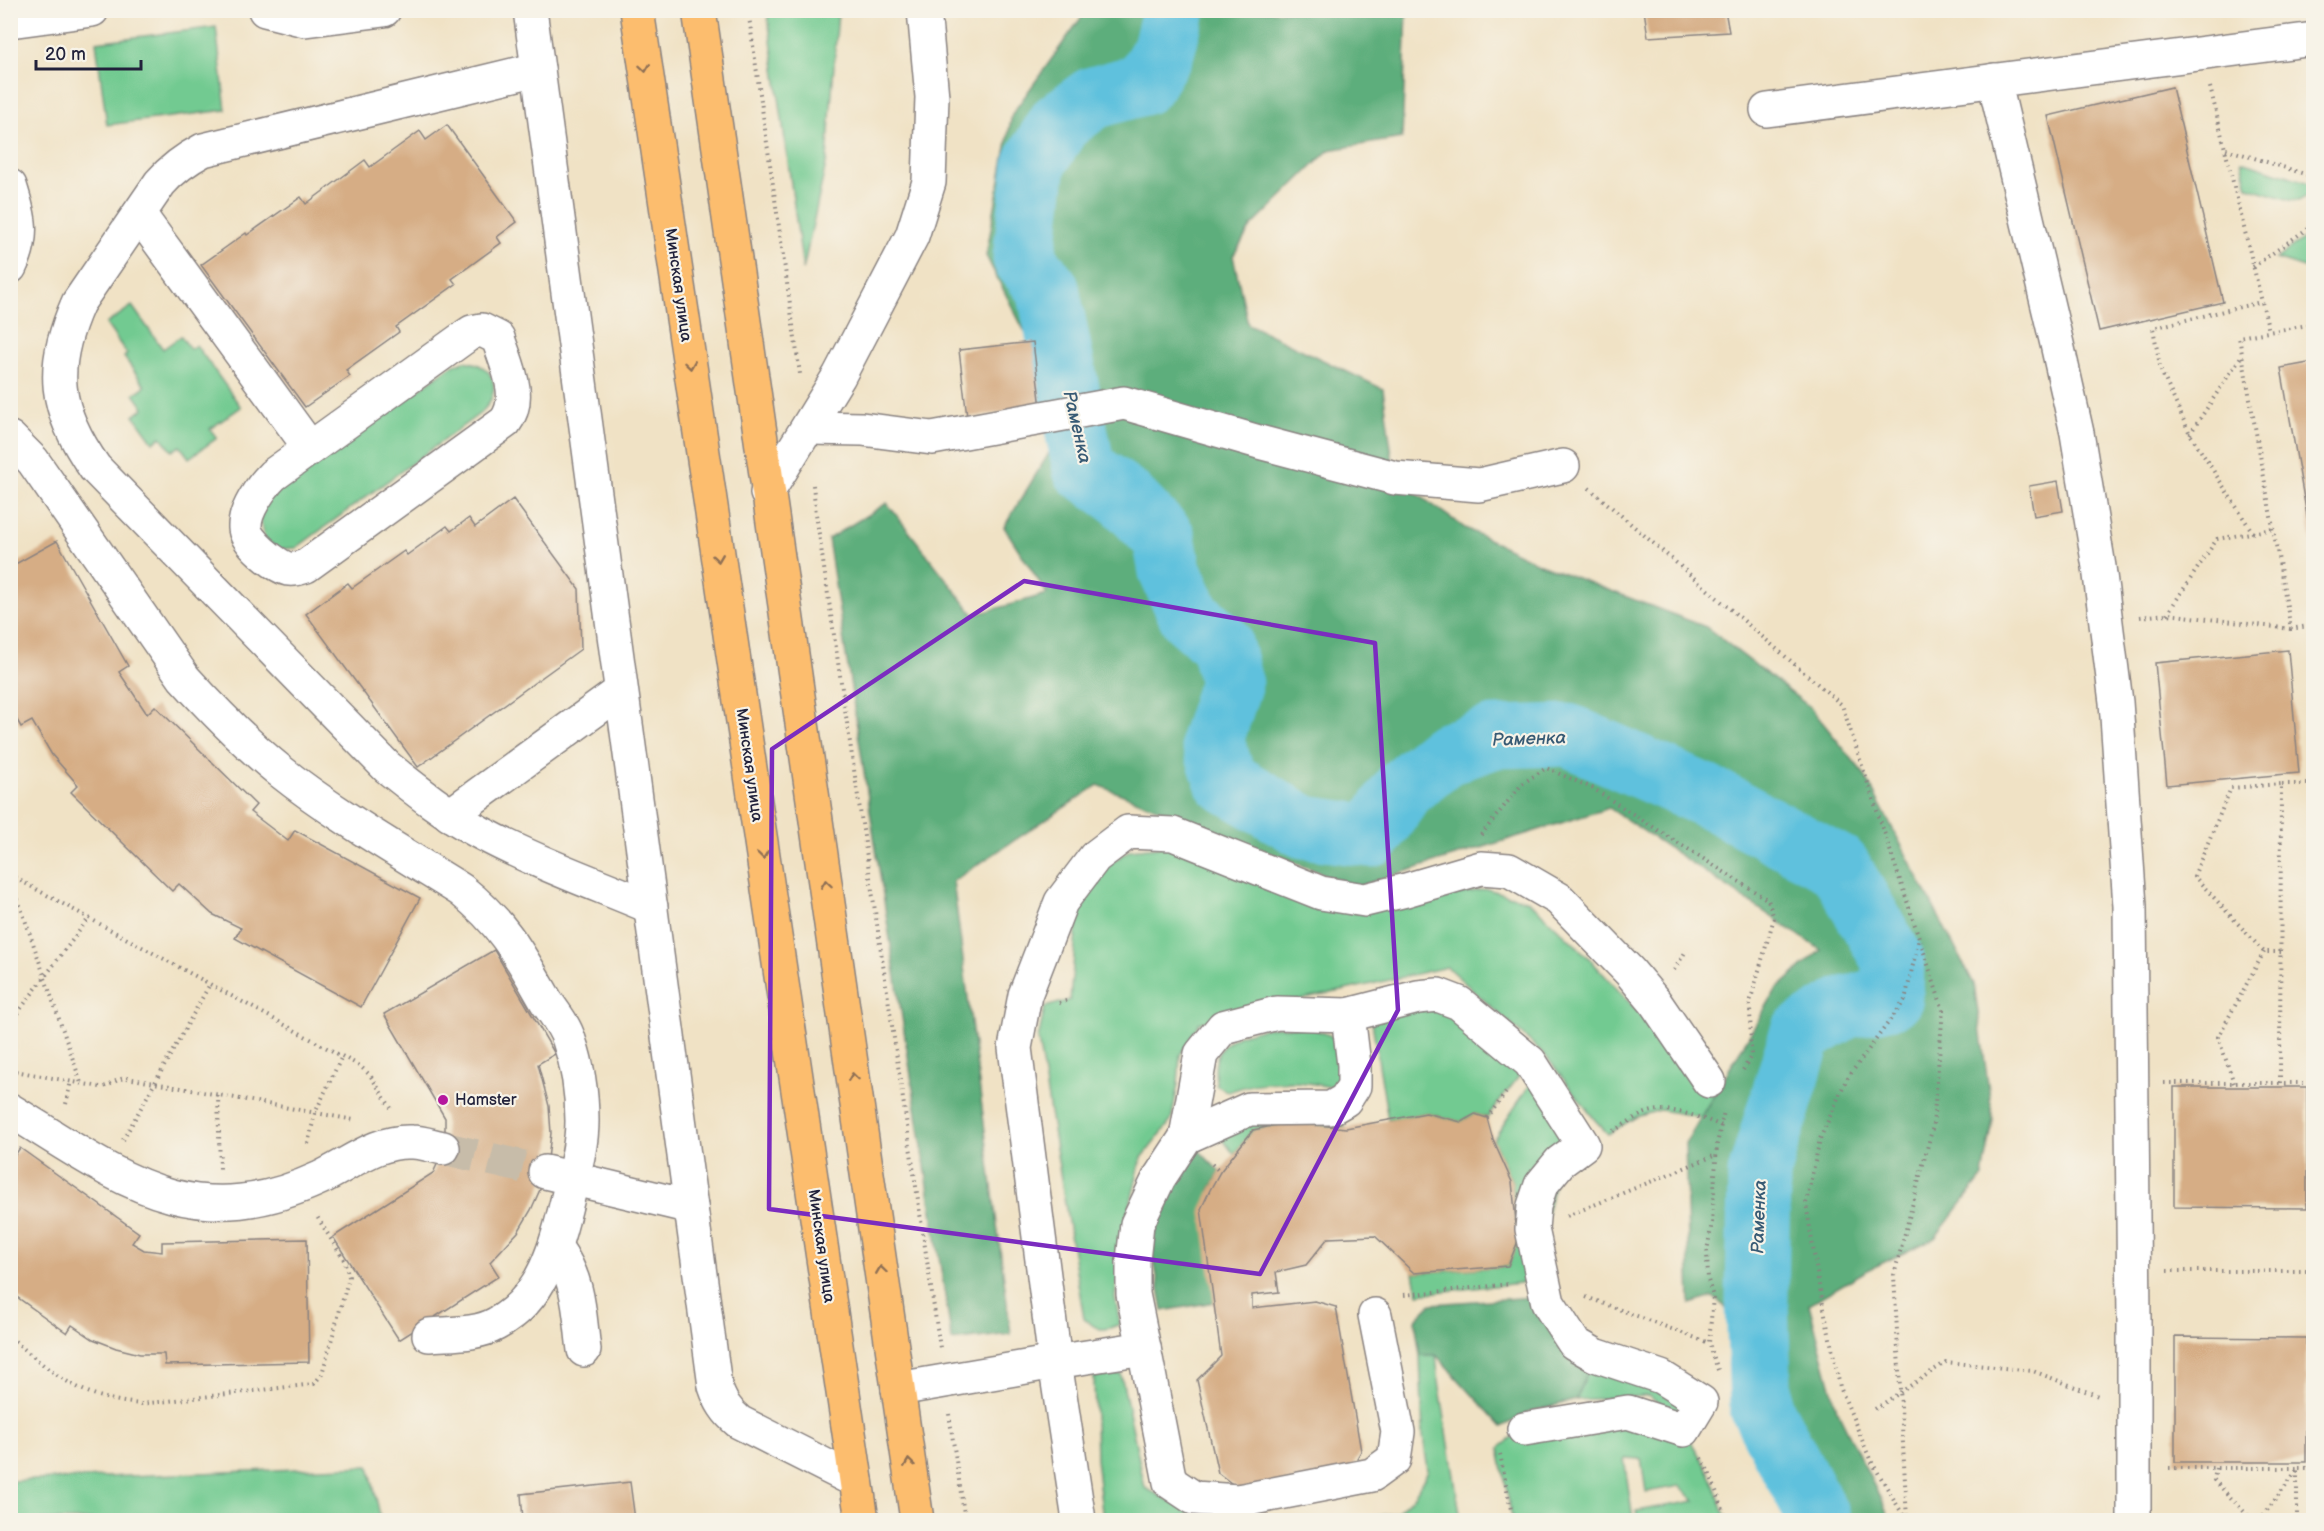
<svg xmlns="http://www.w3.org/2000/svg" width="2324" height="1531" font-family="'Balsamiq Sans',sans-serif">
<rect width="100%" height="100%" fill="#f7f3e8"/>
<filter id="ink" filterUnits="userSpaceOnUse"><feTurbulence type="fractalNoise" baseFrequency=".0167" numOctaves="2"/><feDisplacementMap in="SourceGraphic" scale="12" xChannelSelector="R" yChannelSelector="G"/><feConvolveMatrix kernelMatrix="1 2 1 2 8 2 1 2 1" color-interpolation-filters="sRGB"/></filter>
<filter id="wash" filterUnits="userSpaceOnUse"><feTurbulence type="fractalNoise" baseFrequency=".008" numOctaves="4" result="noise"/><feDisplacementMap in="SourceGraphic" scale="24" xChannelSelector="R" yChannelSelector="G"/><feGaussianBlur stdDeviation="1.35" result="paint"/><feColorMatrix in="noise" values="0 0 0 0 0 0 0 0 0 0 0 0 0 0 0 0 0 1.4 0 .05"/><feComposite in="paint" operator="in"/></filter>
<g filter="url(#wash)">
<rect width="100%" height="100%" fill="#f0e2c5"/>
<g fill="#72ca91" stroke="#4a7666" stroke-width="1.5">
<path d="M767,11H838L827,159L803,270Z"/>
<path d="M216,27L226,110L107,125L96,42Z"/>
<path d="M2242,161L2313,184V191L2299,201L2290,200L2248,187Z"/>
<path d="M2313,232V271L2276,259Z"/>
<path d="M132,306L163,349L181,336L190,349L196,345L241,407L210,429L217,438L189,458L180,446L172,451L161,437L153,442L134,416L144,408L134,394L145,386L124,357L127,354L106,324Z"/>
<path d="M464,361C495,365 503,389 482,412L296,548L279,549L265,541L258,512L263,502L450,367Z"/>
<path d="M1166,846L1356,913L1487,889L1529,901L1587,956L1714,1095L1701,1117L1660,1110L1636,1117L1608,1134L1595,1120L1545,1055L1447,967L1199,1023L1180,1055L1178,1084L1171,1121L1141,1159L1125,1227L1115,1297L1120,1324C1102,1332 1099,1331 1084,1319L1038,1039L1045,1007L1070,1000L1078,911L1101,870L1130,850Z"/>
<path d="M1418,997L1530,1062L1487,1118L1475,1114L1461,1122L1426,1113L1388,1120L1370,1010Z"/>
<path d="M1273,1027H1310L1336,1038L1343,1060L1337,1089C1302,1079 1261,1079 1228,1092L1216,1085C1216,1078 1214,1069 1216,1061C1221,1035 1252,1031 1273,1027Z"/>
<path d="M1537,1074L1583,1145L1560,1162L1530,1282L1418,1294L1414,1273L1508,1266L1518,1241L1512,1182L1493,1140Z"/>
<path d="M1331,1108L1346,1128L1290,1122L1253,1130L1234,1154L1212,1125Z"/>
<path d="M1420,1355H1436L1438,1375L1461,1520H1357L1396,1513L1414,1496L1428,1471L1423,1436Z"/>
<path d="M1595,1355L1661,1377L1690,1421L1648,1396L1576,1400Z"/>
<path d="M1121,1374L1145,1488L1193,1513L1169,1520H1103L1096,1459L1094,1377Z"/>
<path d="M1628,1412L1684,1430L1709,1472L1727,1520H1638L1636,1511L1695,1501L1680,1486L1646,1492L1641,1459L1624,1458L1633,1520H1512L1499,1448L1524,1429Z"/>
<path d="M369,1466L381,1520H11V1481Z"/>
</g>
<g fill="#5dae7b" stroke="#40685b" stroke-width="1.5">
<path d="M1086,11H1407L1402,138L1329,150L1251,227L1233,256L1248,324L1383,389L1395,478L1465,528L1540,564L1706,627L1811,708L1864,774L1974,984L1993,1120L1983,1176L1935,1238L1866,1271L1809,1304L1837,1410L1891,1520H1820L1761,1408L1758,1334L1713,1297L1690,1304L1685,1144L1776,990L1821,950L1609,808L1356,887L1098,785L953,881L1011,1334L952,1341L828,539L887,503L974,615L1047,594L1004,527L1060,435L1032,346L986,256L1012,114Z"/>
<path d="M1186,1137L1220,1172L1210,1190L1214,1302L1163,1311L1153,1254L1156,1216Z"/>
<path d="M1534,1297L1595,1355L1576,1400L1529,1412L1502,1427L1436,1355H1420L1415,1320L1431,1304Z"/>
</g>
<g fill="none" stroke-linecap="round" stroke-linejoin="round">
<path stroke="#5fc1dd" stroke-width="63" d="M1174,10L1163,51L1143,84L1093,98L1060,122L1035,163L1024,258L1048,289L1084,469L1124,497L1164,538L1170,571L1190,616L1221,643L1231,682L1212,740L1226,781L1304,827L1371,836L1405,787L1444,755L1494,737L1568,735L1713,799L1839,866L1893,960L1892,997L1844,1008L1801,1034L1759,1174L1757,1301L1761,1408L1820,1520"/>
</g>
<g id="blocks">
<g fill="#d6ad85">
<path d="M1644,10H1725L1729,32L1648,37Z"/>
<path d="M2172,87L2223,302L2099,331L2048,116Z"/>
<path d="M447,125L517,222L497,237L501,243L452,279L456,284L396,327L399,332L346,370L350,376L305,407L201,265L246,233L247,235L301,197L306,204L365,160L370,167L420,131L426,140Z"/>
<path d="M1033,342L1041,408L967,417L959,350Z"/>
<path d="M2314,362V544H2312L2281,368Z"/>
<path d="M2058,481L2063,511L2034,516L2029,486Z"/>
<path d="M513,499L579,589L581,649L418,767L306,614L348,583L352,588L404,551L407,555L447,526L451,531L469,518L475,527Z"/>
<path d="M57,541L128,666L119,672L147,714L155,706L256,805L250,812L288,841L295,830L420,898L361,1007L235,938L241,928L212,914L179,884L172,891L71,792L78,785L52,755L32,721L21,727L10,708V567Z"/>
<path d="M2288,650L2299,773L2167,785L2155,663Z"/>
<path d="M494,950L555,1054L538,1064L549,1106L551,1133L548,1159L542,1185L531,1210L518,1232L490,1262L499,1276L399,1340L333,1237L433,1173L441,1156L445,1137V1118L384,1014Z"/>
<path d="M2174,1087H2307V1208L2174,1207Z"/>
<path d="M1426,1113L1461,1122L1475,1114L1487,1118L1493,1140L1512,1182L1518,1241L1508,1266L1414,1273L1375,1236L1328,1238L1306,1265L1276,1272L1279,1292L1252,1295V1308L1315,1301L1336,1307L1361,1451L1347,1476L1239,1489L1218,1473L1197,1380L1221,1356L1201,1209L1210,1190L1220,1172L1253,1130L1290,1122L1346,1128Z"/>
<path d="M20,1148L139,1233L132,1243L144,1250L162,1252V1242L307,1239L309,1362L165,1365L164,1354H140L116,1348L93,1339L72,1325L67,1333L10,1292V1151L15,1155Z"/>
<path d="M2175,1337L2306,1338V1462H2175Z"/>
<path d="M630,1482L635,1520H523L521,1494Z"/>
</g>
</g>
</g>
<g filter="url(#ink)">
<use href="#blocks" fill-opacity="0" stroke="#898280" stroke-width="1.5"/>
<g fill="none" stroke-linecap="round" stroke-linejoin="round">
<path stroke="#c7bca9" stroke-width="33" stroke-dasharray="33 16" stroke-linecap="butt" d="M443,1148L545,1172"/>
<defs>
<g id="minor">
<path d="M265,10L305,20L384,10"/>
<path d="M530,10L715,1386C720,1401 726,1411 739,1422L856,1481"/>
<path d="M10,21L92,10"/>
<path d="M538,69L203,150C186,159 173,168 160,183L78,303C49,368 54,410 95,468L387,767C417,791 447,815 481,833C535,862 594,883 651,907"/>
<path d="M1994,80L2057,344L2077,433L2099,567L2116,702L2130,906L2134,1320V1520"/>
<path d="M1767,110L2314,39"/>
<path d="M10,186C20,217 25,236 10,267"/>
<path d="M139,214L310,448"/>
<path d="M482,330L498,338C506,364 524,397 505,422L306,566C300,568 295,570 288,569C276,566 245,541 245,528C244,511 261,487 273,475L466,336L472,332Z"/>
<path d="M808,428L862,429L932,438L1124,403L1259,442L1395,478L1479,485L1563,466"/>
<path d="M10,438L33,461L184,678C214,711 245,743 280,771C334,814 402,853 461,890C504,924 519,954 546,1001C554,1013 565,1026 569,1040C578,1066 582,1094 582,1121C582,1146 575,1169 569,1193C557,1242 545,1298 496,1324C476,1335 451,1333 429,1335"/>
<path d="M767,493L839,376L912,236L929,182L932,97L924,10"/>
<path d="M450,815L621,691"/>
<path d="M10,1110C118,1176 190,1238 320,1178C350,1164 377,1140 412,1142C422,1142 433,1146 443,1148"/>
<path d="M1186,1137L1201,1054L1223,1027L1277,1013L1348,1015"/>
<path d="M545,1172L691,1207"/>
<path d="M556,1248C580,1282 579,1311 584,1350"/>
<path d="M1144,1348L1170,1482L1194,1498L1238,1501L1372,1475L1394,1459L1398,1432L1375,1315"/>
<path d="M898,1389L1055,1362L1015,1048L1025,995L1061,902L1095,857L1128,832L1173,834L1321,893L1365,900L1406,890L1481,868L1509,870L1559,899L1630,972L1655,1002L1709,1081"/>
<path d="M1079,1520L1055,1362L1144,1348L1133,1294V1260L1137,1224L1159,1178L1186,1137L1249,1109L1331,1108L1345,1100L1354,1086V1065L1348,1015L1418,997L1438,995L1459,1003L1530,1062L1583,1145L1560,1162L1541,1185L1534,1206L1532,1229L1548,1303L1574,1343L1595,1355L1661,1377L1701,1402L1684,1430L1628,1412L1524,1429"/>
</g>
<g id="major">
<path d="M637,10L862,1520"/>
<path d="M699,10L917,1520"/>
</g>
</defs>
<use href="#minor" stroke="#898280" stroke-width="36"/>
<use href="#major" stroke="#898280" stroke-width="36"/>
<g stroke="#898280" stroke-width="4" stroke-dasharray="1.5 4.5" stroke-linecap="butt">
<path d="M748,10L800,374"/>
<path d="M2210,87L2269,331"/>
<path d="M2226,149L2314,177"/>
<path d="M2253,267L2314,224"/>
<path d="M2314,324L2239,337L2291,629L2314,625"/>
<path d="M2190,434L2242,355"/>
<path d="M813,485L816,514L940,1348"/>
<path d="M1589,488L1842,705L1943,1010L1933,1126L1894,1275L1907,1520"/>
<path d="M2253,533L2190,434L2161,371L2153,328L2261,302"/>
<path d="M2167,614L2217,539L2273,529"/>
<path d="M2140,617L2167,614L2291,629"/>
<path d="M1481,835L1522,784L1546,768L1592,788L1768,900L1774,918L1750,1002L1751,1056L1742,1072"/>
<path d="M10,875L360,1066L370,1075L391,1108"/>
<path d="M10,876L81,1083"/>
<path d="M2281,952H2264L2194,876L2231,788L2281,784"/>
<path d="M1674,970L1686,951"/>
<path d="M1059,1003L1070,1000"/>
<path d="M10,1023L89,918"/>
<path d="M10,1070L100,1087C111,1087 116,1078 127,1078L354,1120"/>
<path d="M2164,1083H2314"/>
<path d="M2234,1083L2218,1037L2264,952"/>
<path d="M2280,1083L2281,784H2309V775H2314"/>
<path d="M218,1095L220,1169"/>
<path d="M66,1104L71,1081"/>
<path d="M1487,1118L1507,1091"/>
<path d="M1613,1131C1627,1123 1644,1110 1661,1110C1681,1110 1703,1118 1722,1126"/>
<path d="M123,1140L210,984"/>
<path d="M308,1144L315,1113L342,1056"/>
<path d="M1212,1164L1220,1172"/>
<path d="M1567,1216L1716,1155"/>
<path d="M2167,1271H2314"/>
<path d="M1404,1295L1510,1284"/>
<path d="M1586,1297L1709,1343"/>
<path d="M10,1337C56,1376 80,1399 142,1404L314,1384L322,1374L349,1277L344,1260L316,1215"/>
<path d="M1718,1370L1709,1343L1713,1297L1708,1280L1707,1251L1712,1222L1717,1144L1724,1111"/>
<path d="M1875,1409L1946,1362L2033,1371L2101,1397"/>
<path d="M949,1414L965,1520"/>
<path d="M1500,1454L1513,1520"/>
<path d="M1701,1458L1709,1472L1727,1520"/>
<path d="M2169,1468H2297"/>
<path d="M2216,1468L2214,1480L2252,1520"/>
<path d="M1906,1520L1870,1459L1840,1387L1819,1285L1806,1203L1820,1139L1846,1080L1905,1000L1919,938"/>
<path d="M2260,1520L2297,1470"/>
<path d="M2297,1520V1468H2314"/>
</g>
<use href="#minor" stroke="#fff" stroke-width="33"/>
<use href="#major" stroke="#fcbd6e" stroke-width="33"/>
</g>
<defs><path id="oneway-chevron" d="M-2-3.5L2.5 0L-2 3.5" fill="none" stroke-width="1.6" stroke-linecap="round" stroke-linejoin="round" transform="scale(1.5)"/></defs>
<g stroke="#8f7054">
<use href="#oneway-chevron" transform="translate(645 68) rotate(82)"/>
<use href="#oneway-chevron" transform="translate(690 365) rotate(82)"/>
<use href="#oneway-chevron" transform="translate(718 558) rotate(82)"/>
<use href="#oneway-chevron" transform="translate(763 855) rotate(82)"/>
<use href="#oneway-chevron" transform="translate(826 884) rotate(-98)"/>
<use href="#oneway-chevron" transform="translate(853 1077) rotate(-98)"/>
<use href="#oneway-chevron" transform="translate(881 1270) rotate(-98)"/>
<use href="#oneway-chevron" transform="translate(909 1463) rotate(-98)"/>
</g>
</g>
<path fill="none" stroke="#7b2cbf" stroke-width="4.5" stroke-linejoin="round" d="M1024,581L1375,643L1398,1010L1260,1274L769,1209L772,749Z"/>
<circle fill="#b5179e" stroke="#f7f3e8" stroke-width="2" cx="443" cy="1100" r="6"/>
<g text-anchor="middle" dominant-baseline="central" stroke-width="4.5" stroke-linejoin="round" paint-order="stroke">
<g font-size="16" fill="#22223b" stroke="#f7f3e8">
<text transform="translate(678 285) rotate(82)">Минская улица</text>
<text transform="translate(749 765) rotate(82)">Минская улица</text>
<text transform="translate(821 1246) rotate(82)">Минская улица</text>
</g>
<g font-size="16" fill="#22223b" stroke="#f7f3e8" text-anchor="start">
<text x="455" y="1100">Hamster</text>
</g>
<g font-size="18" font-style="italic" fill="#375a74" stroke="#f7f3e8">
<text transform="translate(1077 427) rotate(77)">Раменка</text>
<text transform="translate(1529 739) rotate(-2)">Раменка</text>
<text transform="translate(1759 1217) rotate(-88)">Раменка</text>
</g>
</g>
<rect width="2324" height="1531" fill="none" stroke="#f7f3e8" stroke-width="36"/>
<path d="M36 60v9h105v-9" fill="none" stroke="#22223b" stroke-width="3"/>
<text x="45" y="60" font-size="18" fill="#22223b" stroke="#f7f3e8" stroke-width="4.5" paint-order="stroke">20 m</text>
</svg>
